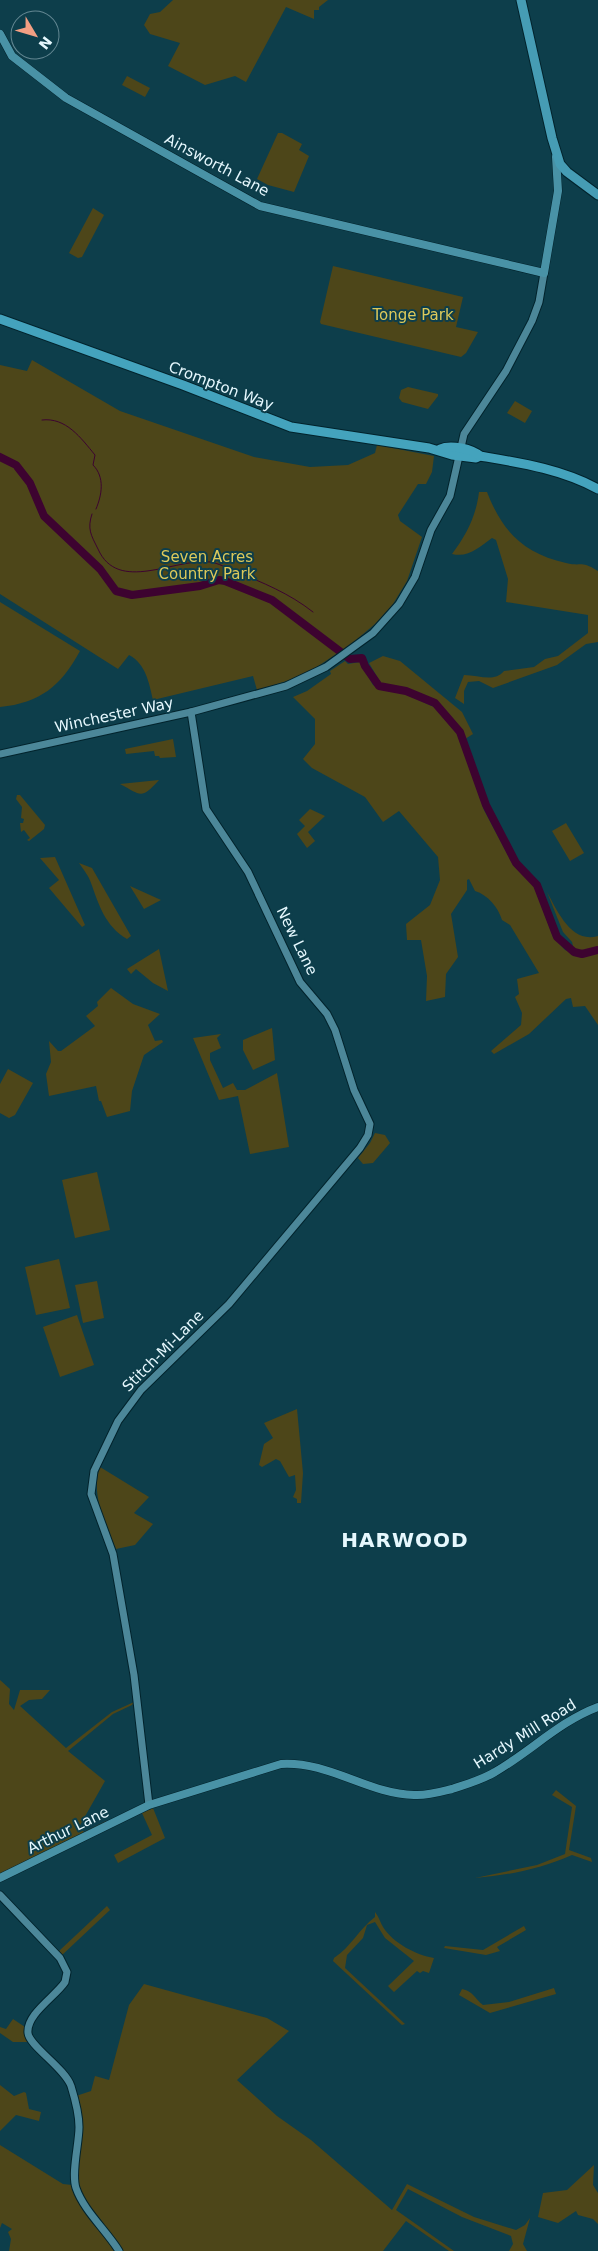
<svg xmlns="http://www.w3.org/2000/svg" width="598" height="2251" font-family="'DejaVu Sans',sans-serif">
<rect width="100%" height="100%" fill="#0d3e4b"/>
<g fill="#4d4619">
<path d="M173,0H328L319,7V10H314V19L286,7L246,82L235,76L205,85L168,66L180,43L150,34L144,25L150,14L160,12Z"/>
<path d="M127,76L150,88L145,97L122,85Z"/>
<path d="M278,133H282L302,144L299,150L309,156L294,192L268,185L257,179Z"/>
<path d="M93,208L104,215L82,257L78,258L69,253Z"/>
<path d="M333,266L463,297L456,327L478,332L466,353L461,357L321,324L320,322Z"/>
<path d="M32,360L120,411L254,457L310,467L348,465L375,453L377,445L434,456L432,472L426,484H418L398,515L400,521L422,537L407,581L393,604L375,624L350,645L303,676L257,690L253,676L153,700C149,683 146,664 129,655L118,669L0,594V365L27,371Z"/>
<path d="M408,387L438,394V396L428,409L402,402L399,398L401,390Z"/>
<path d="M515,401L532,411L525,423L507,413Z"/>
<path d="M479,492H487C503,533 524,553 566,563C582,567 580,560 598,571V642L586,644L557,665L493,688L479,681L468,682L464,691V704L455,698L464,675C479,675 494,683 504,671L534,667L545,659L558,656L588,633V615L506,602L508,579L496,540L492,538C479,547 469,558 452,554C467,534 476,516 479,492Z"/>
<path d="M0,602L80,651C61,686 40,703 0,707Z"/>
<path d="M383,656L400,661L462,712L473,734L465,739C449,705 419,687 382,685L369,663Z"/>
<path d="M345,661L348,664L360,662L373,685L383,690L405,694L434,707L458,735L484,810L513,865L534,886L553,937L565,950L575,954L572,942L563,932L547,892C557,910 571,944 598,936V1025L585,1006L573,1007L571,998L566,999L529,1034L494,1054L491,1051L521,1025L522,1013L515,997L519,994L517,979L539,973L510,925L502,920C498,907 488,895 475,891L469,879L467,880V890L451,914L458,957L446,974L445,997L426,1001L427,976L421,940H407L406,924L430,905L440,880L438,857L399,811L383,822L365,797L312,768L303,759L315,744V719L293,697L307,691L331,674L330,671Z"/>
<path d="M173,739L176,757L160,758L159,756H155L154,751L126,754L125,749Z"/>
<path d="M159,780C141,800 141,795 120,784Z"/>
<path d="M17,795H20L45,825L44,829L29,841L27,840L30,838L24,830L21,832L20,823H23L24,819L21,818L22,807L16,799Z"/>
<path d="M310,809L325,816L308,832L315,841L307,848L297,834L305,826L299,820Z"/>
<path d="M566,823L584,853L570,861L552,831Z"/>
<path d="M55,857L85,925L82,927L49,888L59,880L40,858Z"/>
<path d="M79,863L92,868L131,936L127,939C105,926 99,905 91,883C89,876 83,869 79,863Z"/>
<path d="M130,886L161,900L144,909Z"/>
<path d="M159,949L168,991L153,983L136,969L131,974L127,969Z"/>
<path d="M111,988L133,1004L160,1014L148,1025L155,1041L162,1040L163,1042L144,1055L132,1091L130,1111L107,1117L101,1101H99L96,1086L49,1096L46,1074L51,1062L49,1041L58,1051H61L95,1026L86,1016L98,1006L97,1002Z"/>
<path d="M272,1028L275,1060L253,1070L243,1050V1040Z"/>
<path d="M221,1034L217,1038L221,1048L210,1053V1060L223,1088L233,1083L237,1090H245L277,1073L289,1147L250,1154L238,1096L219,1100L193,1038Z"/>
<path d="M8,1069L33,1083L15,1115L9,1118L0,1113V1084Z"/>
<path d="M375,1133L385,1135L390,1143L373,1163L363,1164L358,1158L370,1143Z"/>
<path d="M97,1172L110,1230L75,1238L62,1180Z"/>
<path d="M59,1259L70,1308L36,1315L25,1267Z"/>
<path d="M97,1281L104,1318L83,1323L75,1285Z"/>
<path d="M77,1315L94,1365L60,1377L43,1327Z"/>
<path d="M297,1409L303,1473L301,1503H297V1499L293,1497L296,1490L295,1475L289,1477L280,1461L276,1459L262,1467L259,1465L264,1444L273,1438L264,1423Z"/>
<path d="M100,1467L149,1497L134,1513L153,1524L135,1545L116,1549C106,1524 90,1494 100,1467Z"/>
<path d="M0,1680L10,1689L9,1704L14,1710L20,1690H50L42,1699L29,1700L20,1706L66,1748L112,1712L134,1702L132,1705L113,1714L68,1751L105,1781L79,1827L84,1832L106,1821V1823L0,1874Z"/>
<path d="M556,1790L576,1806L569,1850L591,1858L592,1862L572,1855C539,1869 511,1875 475,1878L537,1865L565,1854L572,1807L552,1795Z"/>
<path d="M153,1808L165,1838L118,1863L114,1855L152,1835L142,1813Z"/>
<path d="M107,1906L110,1910L61,1956L42,1935L59,1951Z"/>
<path d="M375,1912C379,1917 380,1922 383,1927C393,1943 416,1955 434,1958L429,1973L423,1971L420,1973L417,1971L394,1992L388,1986L414,1961L385,1938L375,1922L367,1925L363,1938L347,1955L345,1968L405,2024L402,2025L333,1961L334,1958C351,1947 359,1929 375,1917Z"/>
<path d="M524,1926L526,1930L497,1947L500,1951L486,1955L444,1948L445,1946L483,1950Z"/>
<path d="M144,1984L267,2018L289,2031L237,2080L277,2116L311,2140L392,2210L407,2184L474,2217L516,2230L525,2225L530,2218L523,2244L527,2251H509L513,2244L511,2236L462,2217L408,2189L396,2210L454,2251H449L406,2221L383,2251H9L11,2239L8,2232L12,2229L2,2223L0,2228V2145L63,2184L72,2185L77,2180L76,2096L91,2091L95,2076L109,2080L129,2005Z"/>
<path d="M554,1988L556,1994L490,2013L459,1995L462,1989C473,1991 475,1999 483,2005L509,2002Z"/>
<path d="M13,2019L25,2027L29,2042H13L0,2033V2027L6,2029Z"/>
<path d="M0,2085L14,2096L24,2092L26,2093L29,2109L41,2112L39,2121L16,2115L0,2131Z"/>
<path d="M594,2165L593,2185L598,2193V2224L593,2219L578,2215L576,2211L558,2223L538,2217L543,2193L567,2190Z"/>
</g>
<g fill="none" stroke-linecap="round" stroke-linejoin="round">
<g stroke="#3d0330" stroke-width="1">
<path d="M42,420C66,417 81,438 95,455L93,465C105,477 102,495 96,509"/>
<path d="M92,514C87,529 91,535 98,549C118,594 174,558 210,562C218,563 227,568 235,571C263,583 289,593 313,612"/>
</g>
<path stroke="#3d0330" stroke-width="8" d="M0,457L16,465L30,483L44,516L100,569L116,591L132,595L200,586L219,580L225,581L272,600L350,659L362,658L365,666L379,686L406,691L435,703L460,732L486,805L516,863L537,885L557,937L574,952L582,954L598,950"/>
<defs>
<g id="tertiary">
<path d="M0,754L191,712L286,686L326,667L373,633L399,604L415,577L431,530L450,496L464,434L506,371L532,321L539,302L544,273"/>
<path d="M149,1805L134,1675L113,1554L91,1494L94,1471L118,1421L141,1390L229,1304L360,1148L368,1135L370,1124L354,1090L335,1030L327,1014L300,982L248,872L206,809L191,712"/>
<path d="M0,1895L60,1958L67,1972L65,1982C56,1996 26,2014 28,2033C29,2046 65,2068 71,2086C75,2099 79,2113 79,2127C79,2144 71,2173 76,2188C84,2211 106,2230 119,2251"/>
</g>
<g id="secondary">
<path d="M0,34L12,56L66,98L260,206L544,273L558,191L556,157"/>
<path d="M0,1878L149,1805L281,1764C329,1761 368,1794 414,1795C427,1796 440,1792 452,1789C467,1784 482,1780 495,1772C530,1752 560,1721 598,1707"/>
</g>
<path id="primary" d="M521,0L552,138L560,164L567,172L598,195"/>
<g id="trunk">
<path d="M0,319L183,385L291,427L429,448L452,455L476,458L480,456C521,463 561,469 598,489"/>
<path d="M440,449C451,444 472,449 480,456"/>
</g>
</defs>
<use href="#tertiary" stroke="#02232c" stroke-width="9"/>
<use href="#secondary" stroke="#02232c" stroke-width="9"/>
<use href="#primary" stroke="#02232c" stroke-width="11"/>
<use href="#trunk" stroke="#02232c" stroke-width="11"/>
<use href="#tertiary" stroke="#4c8799" stroke-width="7"/>
<use href="#secondary" stroke="#4992a6" stroke-width="8"/>
<use href="#primary" stroke="#469cb4" stroke-width="9"/>
<use href="#trunk" stroke="#44a3bd" stroke-width="9"/>
</g>
<g text-anchor="middle" dominant-baseline="central" stroke-width="4" stroke-linejoin="round" paint-order="stroke">
<g font-size="15" fill="#e6f8fe" stroke="#0d3e4b">
<text transform="translate(217 165) rotate(28)">Ainsworth Lane</text>
<text transform="translate(221 386) rotate(21)">Crompton Way</text>
<text transform="translate(114 715) rotate(-12)">Winchester Way</text>
<text transform="translate(297 941) rotate(64)">New Lane</text>
<text transform="translate(163 1351) rotate(-45)">Stitch-Mi-Lane</text>
<text transform="translate(525 1734) rotate(-32)">Hardy Mill Road</text>
<text transform="translate(68 1830) rotate(-26)">Arthur Lane</text>
</g>
<g font-size="15" fill="#ddc95a" stroke="#0d3e4b">
<text x="413" y="315">Tonge Park</text>
<text x="207" y="557">Seven Acres<tspan x="207" dy="17">Country Park</tspan></text>
</g>
<g font-size="20" font-weight="bold" letter-spacing="1" fill="#e6f8fe" stroke="#0d3e4b">
<text x="405" y="1540">HARWOOD</text>
</g>
</g>
<g transform="translate(35 35) rotate(128)"><circle r="24" fill="#0d3e4b" stroke="#648893"/>
<path d="M0-4L9 19L0 12L-9 19Z" fill="#f39f83"/>
<text y="-8" font-size="14" font-weight="bold" text-anchor="middle" fill="#e6f8fe">N</text>
</g>
</svg>
